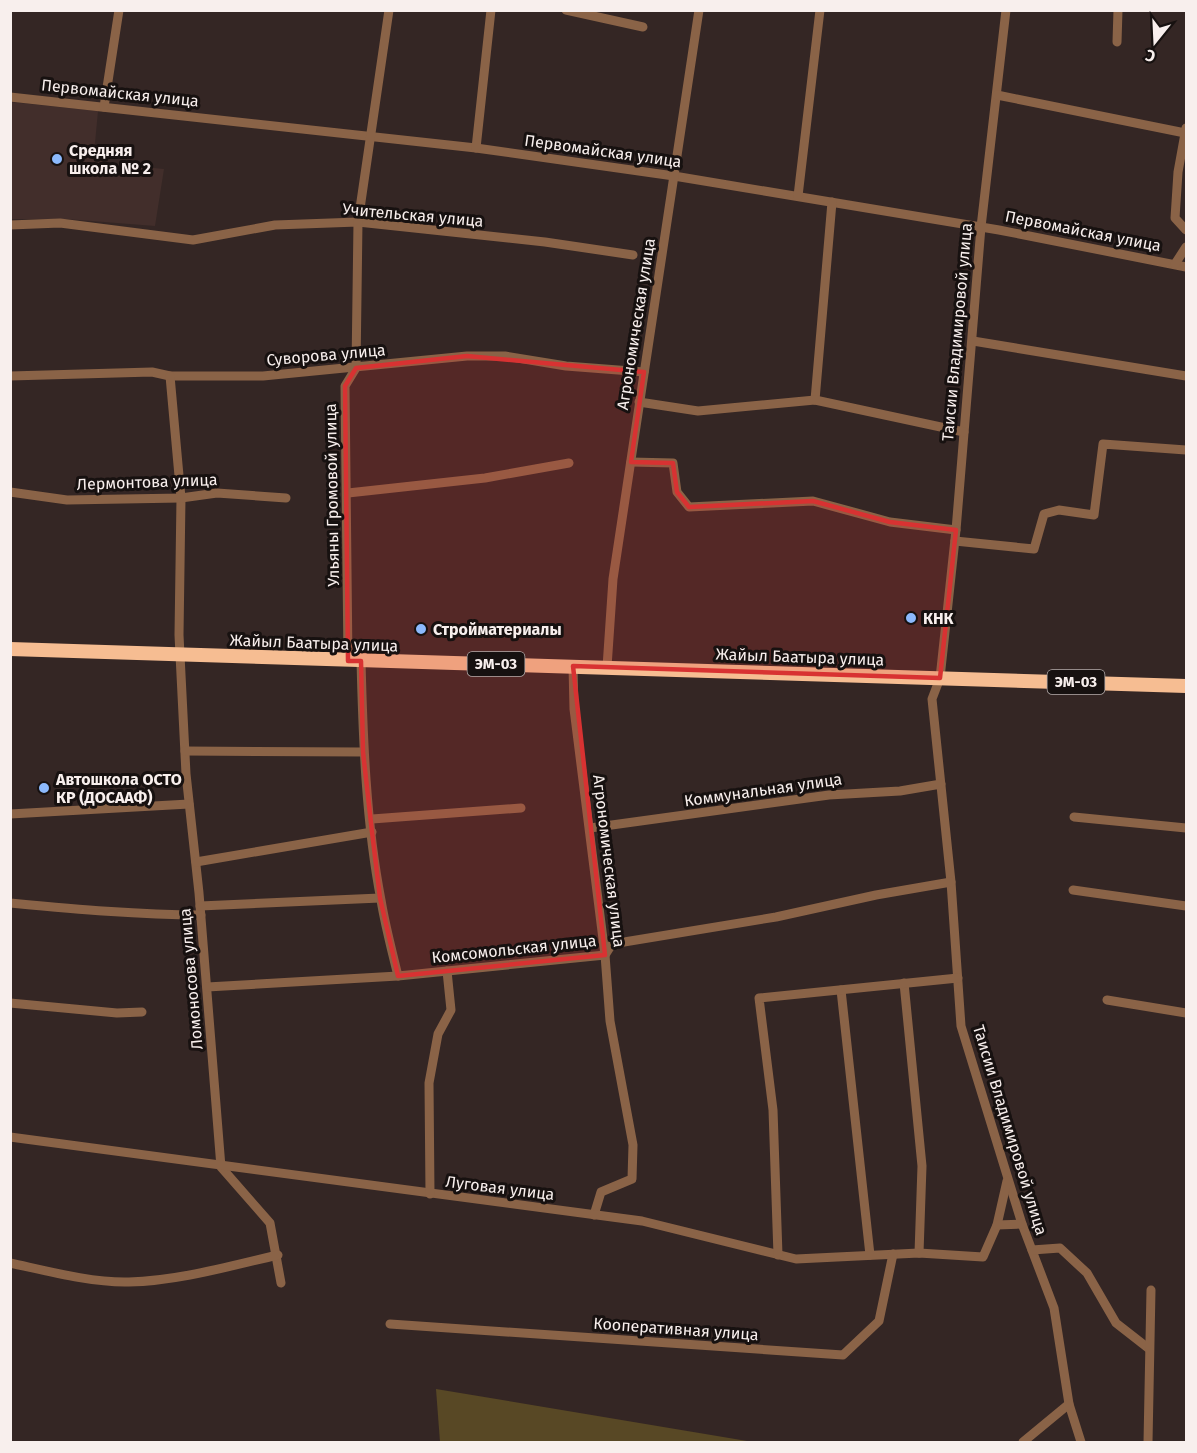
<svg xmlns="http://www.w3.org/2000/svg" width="1197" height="1453" font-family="'Fira Sans',sans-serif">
<rect width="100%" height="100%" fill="#342624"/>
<path fill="#422e2b" d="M11,102L98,111L94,154L111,164L164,169L155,226L66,219H11Z"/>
<path fill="#584825" d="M436,1389L753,1442H440Z"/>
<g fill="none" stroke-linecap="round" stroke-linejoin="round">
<g stroke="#8a6347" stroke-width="9">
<path d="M566,10L643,27"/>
<path d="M1006,10L981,227L956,530L940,678L932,699L951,882L961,1026L1022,1224L1054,1308L1069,1404L1081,1442"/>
<path d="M1117,42L1118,10"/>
<path d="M997,95L1185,133"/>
<path d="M10,97L476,148L674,176L999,230L1186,267"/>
<path d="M104,107L119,10"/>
<path d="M1186,128L1178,172L1175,218L1186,230"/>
<path d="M476,148L491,10"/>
<path d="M798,196L820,10"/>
<path d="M10,225L60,223L193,240L275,225L358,222L545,242L633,255"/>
<path d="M1175,264L1186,247"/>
<path d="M973,341L1186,376"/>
<path d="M10,376L152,372L170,376H263L467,356H505L566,366L644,372"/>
<path d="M170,376L181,498L179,635L186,774L199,893L221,1167L270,1223L281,1283"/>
<path d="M815,400L832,202"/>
<path d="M639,402L698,411L815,400L964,432"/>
<path d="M631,462L673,463L677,492L689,507L813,501L890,522L956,530"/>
<path d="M10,492L67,500L181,498L217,493L286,498"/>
<path d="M348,493L485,478L569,463"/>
<path d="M955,541L1034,549L1044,514L1059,510L1094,515L1103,444L1186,450"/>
<path d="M348,661L345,386L356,368L358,222L389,10"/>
<path d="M361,661C363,739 366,823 381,900C385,925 392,951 398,976"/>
<path d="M573,666L574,709L605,955L610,1021L633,1145L632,1179L601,1192L594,1215"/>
<path d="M607,667L613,579L699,10"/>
<path d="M185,751L363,752"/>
<path d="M10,814L189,804"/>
<path d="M1074,817L1186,828"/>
<path d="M372,819L521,808"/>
<path d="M590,828L829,795L900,791L941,784"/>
<path d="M196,862L372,832"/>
<path d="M1073,890L1186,906"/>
<path d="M10,903C74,909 137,915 201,915"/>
<path d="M200,906L380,898"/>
<path d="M904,983L922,1166L919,1253"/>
<path d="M207,987L398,976L605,955L612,944L776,917L876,895L951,882"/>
<path d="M841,990L870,1255"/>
<path d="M1107,1000L1186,1013"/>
<path d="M10,1003L117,1013L142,1012"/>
<path d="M10,1137L642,1221L796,1259L919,1253L983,1257L997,1225L1007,1181"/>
<path d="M430,1194L429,1083L438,1034L451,1010L447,971"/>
<path d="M997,1225L1022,1224"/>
<path d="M1032,1250L1060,1248L1087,1273L1116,1323L1148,1348"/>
<path d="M778,1255L773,1110L759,998L958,978"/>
<path d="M10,1263C47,1271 92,1283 129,1282C178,1281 230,1266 278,1255"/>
<path d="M390,1324L843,1355L879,1321L893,1254"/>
<path d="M1023,1442L1069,1404"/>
<path d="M1148,1442L1151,1290"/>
</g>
<path stroke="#f6bd92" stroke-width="14" d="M10,649L1186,686"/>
</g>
<path fill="#d83232" fill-opacity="0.2" stroke="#d83232" stroke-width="4.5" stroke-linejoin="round" d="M467,356L644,372L631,462L673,463L677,492L689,507L813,501L890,522L956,530L940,678L573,666L605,955L398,976L380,898L372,832L363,752L361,661H348L345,386L356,368Z"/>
<g fill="#8cb9fc" stroke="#171110" stroke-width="2">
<circle cx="57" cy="159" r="6"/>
<circle cx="911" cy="618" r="6"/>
<circle cx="421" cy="629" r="6"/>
<circle cx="44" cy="788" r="6"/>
</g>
<g text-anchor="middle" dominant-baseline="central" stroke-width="6" stroke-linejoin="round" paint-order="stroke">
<g fill="#171110" stroke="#b4acab" stroke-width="1.5">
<rect x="467.5" y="652" width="57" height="24" rx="4.5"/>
<rect x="1047.5" y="670" width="57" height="24" rx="4.5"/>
</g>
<g font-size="15" font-weight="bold" fill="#f8efed">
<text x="496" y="664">ЭМ-03</text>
<text x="1076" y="682">ЭМ-03</text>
</g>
<g font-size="16" fill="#f8efed" stroke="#171110">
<text transform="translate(120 93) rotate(6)">Первомайская улица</text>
<text transform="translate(603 151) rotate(8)">Первомайская улица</text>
<text transform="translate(413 215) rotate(5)">Учительская улица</text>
<text transform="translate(1083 231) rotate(11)">Первомайская улица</text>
<text transform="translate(636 324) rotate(-81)">Агрономическая улица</text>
<text transform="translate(957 332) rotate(-85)">Таисии Владимировой улица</text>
<text transform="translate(326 355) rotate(-5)">Суворова улица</text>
<text transform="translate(147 482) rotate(-2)">Лермонтова улица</text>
<text transform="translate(332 495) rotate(-91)">Ульяны Громовой улица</text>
<text transform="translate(314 643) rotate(2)">Жайыл Баатыра улица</text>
<text transform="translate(800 657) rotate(2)">Жайыл Баатыра улица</text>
<text transform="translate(763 790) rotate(-8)">Коммунальная улица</text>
<text transform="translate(609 861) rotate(83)">Агрономическая улица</text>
<text transform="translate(514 949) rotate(-6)">Комсомольская улица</text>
<text transform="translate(191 979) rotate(-95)">Ломоносова улица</text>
<text transform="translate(1010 1130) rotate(73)">Таисии Владимировой улица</text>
<text transform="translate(500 1188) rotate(7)">Луговая улица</text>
<text transform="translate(676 1329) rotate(4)">Кооперативная улица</text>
</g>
<g font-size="16" font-weight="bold" fill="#f8efed" stroke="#171110" text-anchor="start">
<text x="69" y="150">Средняя<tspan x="69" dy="18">школа № 2</tspan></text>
<text x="923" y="618">КНК</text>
<text x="433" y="629">Стройматериалы</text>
<text x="56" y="779">Автошкола ОСТО<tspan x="56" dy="18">КР (ДОСААФ)</tspan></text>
</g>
</g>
<rect width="1197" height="1453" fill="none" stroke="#f8efed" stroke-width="24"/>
<g transform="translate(1155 42) rotate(198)" stroke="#171110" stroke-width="4.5" paint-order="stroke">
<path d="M0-4.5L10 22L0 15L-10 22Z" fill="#f8efed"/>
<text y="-9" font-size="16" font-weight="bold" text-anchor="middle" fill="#f8efed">С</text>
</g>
</svg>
